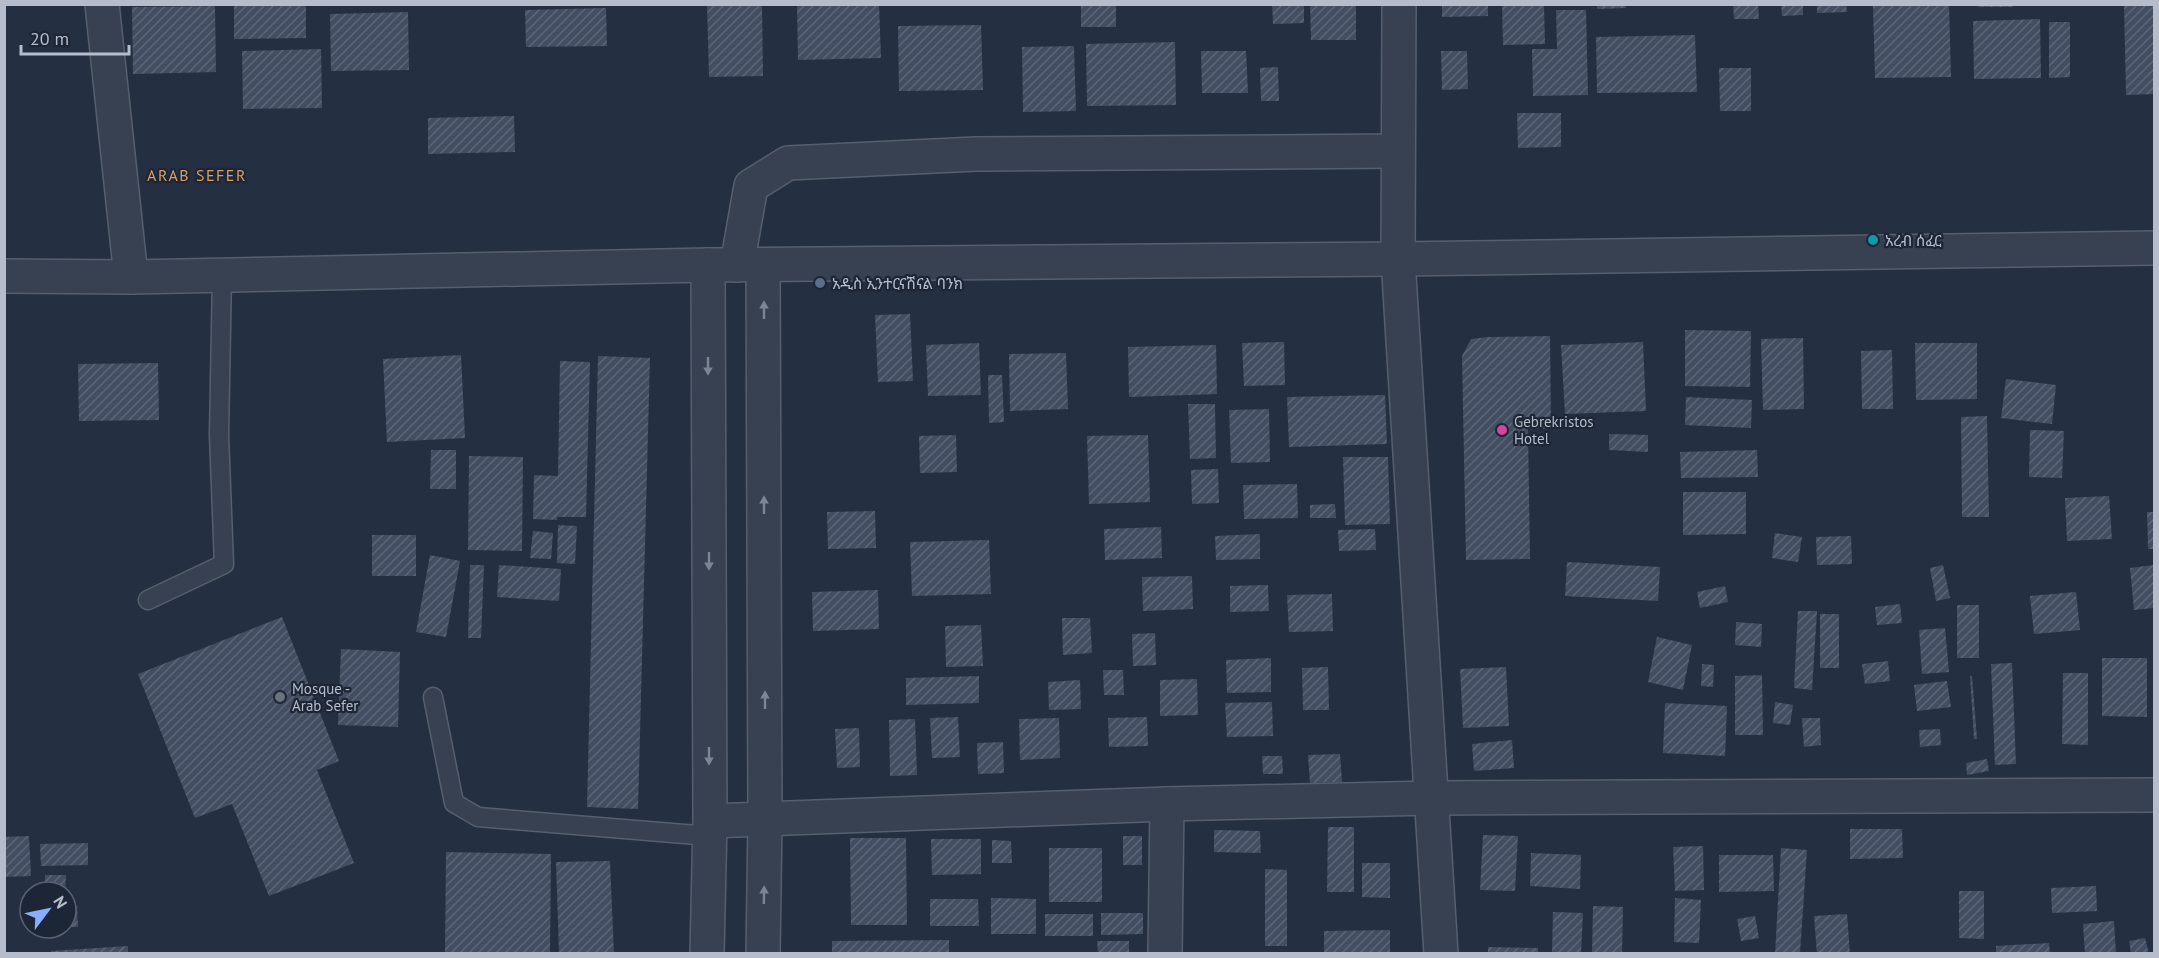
<svg xmlns="http://www.w3.org/2000/svg" width="2159" height="958" font-family="'PT Sans','Noto Sans Ethiopic',sans-serif">
<defs>
<pattern id="building-hatch" width="6" height="6" patternUnits="userSpaceOnUse" patternTransform="scale(1.5)"><rect width="6" height="6" fill="#434e63"/><path d="M-1 1l2-2M0 6l6-6M5 7l2-2" fill="none" stroke="#5c6678"/></pattern>
</defs>
<rect width="100%" height="100%" fill="#242f41"/>
<g fill="url(#building-hatch)">
<path d="M234,4H306V38L234,39Z"/>
<path d="M762,4L763,76L709,77L707,5Z"/>
<rect x="1081" y="4" width="35" height="23"/>
<path d="M1272,4H1304V23L1273,24Z"/>
<path d="M1310,4H1356V40H1311Z"/>
<path d="M1442,4H1488V16L1442,17Z"/>
<path d="M1597,4H1626V8L1597,9Z"/>
<path d="M1733,4H1758L1759,19H1734Z"/>
<path d="M1781,4H1803V15L1782,16Z"/>
<path d="M1817,4H1846L1847,12L1817,13Z"/>
<path d="M1949,4L1951,77L1875,78L1873,6Z"/>
<rect x="1978" y="4" width="35" height="3"/>
<path d="M2124,4H2154V94L2126,95Z"/>
<path d="M797,5H879L881,58L798,60Z"/>
<path d="M1502,5H1544L1545,44L1503,45Z"/>
<path d="M215,6L216,72L133,74L132,7Z"/>
<path d="M606,8L607,46L526,47L525,10Z"/>
<path d="M1556,10H1586L1588,95L1533,96L1532,49H1557Z"/>
<path d="M408,12L409,70L331,71L330,14Z"/>
<path d="M2040,19L2041,78L1974,79L1973,21Z"/>
<path d="M2049,22H2070V77L2049,78Z"/>
<path d="M981,25L983,90L899,91L898,26Z"/>
<path d="M1695,35L1697,92L1597,93L1596,37Z"/>
<path d="M1175,42L1176,105L1087,106L1086,44Z"/>
<path d="M1074,46L1076,111L1023,112L1022,47Z"/>
<path d="M321,49L322,108L243,109L242,51Z"/>
<path d="M1201,51H1246L1248,93H1202Z"/>
<path d="M1441,51H1467L1468,89L1442,90Z"/>
<path d="M1278,67L1279,101H1261L1260,68Z"/>
<path d="M1719,68H1751V111H1720Z"/>
<path d="M1517,113H1561V147L1518,148Z"/>
<path d="M514,116L515,152L428,154V118Z"/>
<path d="M910,314L913,381L878,382L875,315Z"/>
<path d="M1685,330L1751,331L1750,387L1685,386Z"/>
<path d="M1550,336L1551,429H1528L1530,559L1466,560L1462,356L1471,339L1488,337Z"/>
<path d="M1803,338L1804,409L1763,410L1761,339Z"/>
<path d="M1284,342L1285,385L1244,386L1242,343Z"/>
<path d="M1643,342L1646,411L1565,414L1561,345Z"/>
<path d="M979,343L981,395L928,396L926,345Z"/>
<path d="M1915,343H1977V399L1916,400Z"/>
<path d="M1216,345L1217,394L1129,397L1128,347Z"/>
<path d="M1892,350L1893,409H1862L1861,351Z"/>
<path d="M1066,353L1068,409L1010,411L1009,354Z"/>
<path d="M461,355L465,438L387,442L383,359Z"/>
<path d="M598,356L650,358L638,809L587,807Z"/>
<path d="M560,361L590,362L586,517H557V520L533,519L534,475L558,476Z"/>
<path d="M158,363L159,420L79,421L78,364Z"/>
<path d="M988,375H1002L1004,422L989,423Z"/>
<path d="M2006,379L2056,385L2052,424L2001,418Z"/>
<path d="M1385,395L1387,444L1289,447L1287,397Z"/>
<path d="M1686,397L1752,400L1751,428L1685,425Z"/>
<path d="M1188,404H1215L1216,458L1190,459Z"/>
<path d="M1269,409L1270,462L1231,463L1229,410Z"/>
<path d="M1987,416L1989,517H1962L1961,417Z"/>
<path d="M2030,430L2064,431L2062,478L2029,477Z"/>
<path d="M1609,434L1648,435V452L1609,450Z"/>
<path d="M956,435L957,472L920,473L919,436Z"/>
<path d="M1148,435L1150,502L1089,504L1087,436Z"/>
<path d="M431,450H456V489H430Z"/>
<path d="M1757,450L1758,477L1681,478L1680,452Z"/>
<path d="M469,456L523,457L522,551L468,550Z"/>
<path d="M1343,457H1388L1390,524L1345,525Z"/>
<path d="M1218,469L1219,503L1192,504L1191,470Z"/>
<path d="M1297,484L1298,518L1244,519L1243,485Z"/>
<path d="M1683,492H1746V534L1683,535Z"/>
<path d="M2109,496L2112,539L2067,541L2065,498Z"/>
<path d="M1335,504L1336,518H1310V505Z"/>
<path d="M875,511L876,548L828,549L827,512Z"/>
<path d="M2147,512H2154V549H2148Z"/>
<path d="M558,525L577,526L575,564L557,563Z"/>
<path d="M1161,527L1162,558L1105,560L1104,529Z"/>
<path d="M1375,529L1376,550L1339,551L1338,530Z"/>
<path d="M533,531L553,533L551,559L530,558Z"/>
<path d="M1775,533L1802,537L1798,562L1772,558Z"/>
<path d="M1260,534V559L1216,560L1215,536Z"/>
<rect x="372" y="535" width="44" height="41"/>
<path d="M1851,536L1852,564L1817,565L1816,537Z"/>
<path d="M989,540L991,594L912,596L910,542Z"/>
<path d="M430,555L460,561L446,637L416,632Z"/>
<path d="M1567,562L1660,567L1658,601L1565,596Z"/>
<path d="M470,565H484L481,638H468Z"/>
<path d="M499,565L561,569L559,601L497,597Z"/>
<path d="M1943,565L1950,598L1936,601L1930,568Z"/>
<path d="M2154,565V608L2134,610L2130,568Z"/>
<path d="M1192,576L1193,609L1143,611L1142,577Z"/>
<path d="M1268,585L1269,611L1230,612V586Z"/>
<path d="M1725,586L1728,602L1700,608L1697,592Z"/>
<path d="M878,590L879,629L813,631L812,592Z"/>
<path d="M2076,592L2080,630L2034,634L2030,596Z"/>
<path d="M1332,594L1333,631L1289,632L1287,595Z"/>
<path d="M1900,604L1902,623L1877,625L1875,607Z"/>
<rect x="1957" y="605" width="22" height="53"/>
<path d="M1798,611H1817L1812,690L1794,688Z"/>
<rect x="1820" y="614" width="19" height="54"/>
<path d="M282,617L339,761L317,770L354,863L269,896L232,804L195,818L138,674Z"/>
<path d="M1062,618H1090L1092,653L1063,655Z"/>
<path d="M1736,622L1762,624L1761,647L1735,645Z"/>
<path d="M981,625L983,666L946,667L945,626Z"/>
<path d="M1945,628L1949,672L1922,674L1919,630Z"/>
<path d="M1155,633L1156,665L1133,666L1132,634Z"/>
<path d="M1657,637L1692,645L1683,690L1648,682Z"/>
<path d="M341,649L400,652L398,727L338,725Z"/>
<path d="M1271,658V692L1227,693L1226,660Z"/>
<path d="M2102,658H2147V717L2102,716Z"/>
<path d="M1888,661L1890,681L1865,684L1862,664Z"/>
<path d="M2012,663L2016,764L1995,765L1991,664Z"/>
<path d="M1702,664L1714,665L1713,687L1701,686Z"/>
<path d="M1328,667L1329,710H1303L1302,668Z"/>
<path d="M1506,667L1509,726L1463,728L1460,669Z"/>
<path d="M1103,670H1123L1124,695H1104Z"/>
<path d="M2063,673H2088V745L2062,744Z"/>
<path d="M1762,675L1763,735H1735V676Z"/>
<path d="M979,676V703L906,705V678Z"/>
<path d="M1970,676H1972L1977,739H1974Z"/>
<path d="M1197,679L1198,715L1160,716V680Z"/>
<path d="M1080,680L1081,709L1049,710L1048,682Z"/>
<path d="M1947,681L1951,707L1917,711L1914,685Z"/>
<path d="M1272,702L1273,736L1227,737L1225,703Z"/>
<path d="M1775,702L1793,705L1790,725L1773,723Z"/>
<path d="M1665,703L1727,706L1725,756L1663,753Z"/>
<path d="M958,717L960,757L932,758L930,718Z"/>
<path d="M1147,717L1148,746L1109,747L1108,718Z"/>
<path d="M1059,718L1060,758L1020,760L1019,719Z"/>
<path d="M1802,718H1820L1821,745L1804,747Z"/>
<path d="M915,719L917,775L890,776L889,720Z"/>
<path d="M859,728L860,767L837,768L835,729Z"/>
<path d="M1940,729L1941,745L1920,747L1919,730Z"/>
<path d="M1512,740L1514,768L1474,771L1472,744Z"/>
<path d="M1003,742L1004,773L978,774L977,743Z"/>
<path d="M1340,754L1342,782L1310,783L1308,755Z"/>
<path d="M1262,756H1282L1283,774H1263Z"/>
<path d="M1987,759L1989,771L1967,775L1966,763Z"/>
<path d="M1328,827H1354V892H1327Z"/>
<path d="M1850,829H1902L1903,858L1850,859Z"/>
<path d="M1214,830L1260,831L1261,853L1214,852Z"/>
<path d="M1483,835L1518,836L1515,891L1480,890Z"/>
<path d="M29,836L31,876L4,877V837Z"/>
<rect x="1123" y="836" width="19" height="29"/>
<path d="M850,838H906L907,925H851Z"/>
<path d="M931,839H981V874L932,875Z"/>
<path d="M992,840L1011,841L1012,863H992Z"/>
<path d="M88,843V865L41,866L40,844Z"/>
<path d="M1703,846L1704,890L1675,891L1673,847Z"/>
<rect x="1049" y="848" width="53" height="54"/>
<path d="M1781,848L1807,850L1800,954H1775Z"/>
<path d="M446,852L551,854L550,954H445Z"/>
<path d="M1531,853L1581,855L1580,889L1530,886Z"/>
<path d="M1719,855H1773L1774,891L1719,892Z"/>
<path d="M610,861L614,954H559L556,862Z"/>
<path d="M1362,863H1390V898L1362,897Z"/>
<path d="M1265,869L1287,870V946H1265Z"/>
<path d="M45,875H66L65,892H45Z"/>
<path d="M2096,886L2097,911L2052,913L2051,888Z"/>
<path d="M1959,891H1984V939L1959,938Z"/>
<path d="M991,898L1036,899V934H991Z"/>
<path d="M1675,898L1701,900L1699,943L1674,942Z"/>
<path d="M930,899H978L979,926H930Z"/>
<path d="M77,906L78,927H66V907Z"/>
<path d="M1593,906L1623,907L1622,954H1592Z"/>
<path d="M1553,912L1583,913L1581,954H1552Z"/>
<path d="M1101,913H1143V934L1101,935Z"/>
<rect x="1045" y="914" width="48" height="22"/>
<path d="M1847,914L1850,954H1817L1814,916Z"/>
<path d="M1755,916L1759,938L1741,941L1737,919Z"/>
<path d="M2114,921L2116,954H2085L2083,924Z"/>
<path d="M1390,930V954H1324V931Z"/>
<path d="M2145,938L2149,954H2131L2129,941Z"/>
<path d="M949,940V954H832V941Z"/>
<path d="M1097,941H1129V954H1098Z"/>
<path d="M2049,943L2050,954H1996V946Z"/>
<path d="M128,946V954H51V951Z"/>
<path d="M1488,947L1538,948V954H1488Z"/>
</g>
<g fill="none" stroke-linecap="round" stroke-linejoin="round">
<defs>
<g id="service">
<path d="M148,600L224,564L219,435L222,274"/>
<path d="M433,697L454,803L478,817L709,836"/>
</g>
<g id="minor">
<path d="M102,4L131,277"/>
<path d="M1399,4L1398,259L1441,954"/>
<path d="M737,265L751,186L788,163L976,154L1398,151"/>
<path d="M710,821L1167,804L1431,798L2154,795"/>
<path d="M1165,954L1167,804"/>
</g>
<g id="tertiary">
<path d="M4,276L131,277L708,265L1398,259L2154,248"/>
<path d="M707,954L710,821L708,265"/>
<path d="M763,954L765,818L763,265"/>
</g>
</defs>
<use href="#service" stroke="#565f6e" stroke-width="21"/>
<use href="#minor" stroke="#565f6e" stroke-width="36"/>
<use href="#tertiary" stroke="#565f6e" stroke-width="36"/>
<use href="#service" stroke="#384151" stroke-width="18"/>
<use href="#minor" stroke="#384151" stroke-width="33"/>
<use href="#tertiary" stroke="#384151" stroke-width="33"/>
</g>
<defs><path id="oneway-solid" d="M-6-.8H1V-3.2L6.5 0L1 3.2V.8H-6Z" transform="scale(1.5)"/></defs>
<g fill="#7d8594">
<use href="#oneway-solid" transform="translate(764 310) rotate(-90)"/>
<use href="#oneway-solid" transform="translate(708 366) rotate(90)"/>
<use href="#oneway-solid" transform="translate(764 505) rotate(-90)"/>
<use href="#oneway-solid" transform="translate(709 561) rotate(90)"/>
<use href="#oneway-solid" transform="translate(765 700) rotate(-90)"/>
<use href="#oneway-solid" transform="translate(709 756) rotate(90)"/>
<use href="#oneway-solid" transform="translate(764 895) rotate(-89)"/>
</g>
<circle fill="#0f9aa8" stroke="#1d2636" stroke-width="2" cx="1873" cy="240" r="6"/>
<circle fill="#5c6f8a" stroke="#1d2636" stroke-width="2" cx="820" cy="283" r="6"/>
<circle fill="#d1479c" stroke="#1d2636" stroke-width="2" cx="1502" cy="430" r="6"/>
<circle fill="#6b7280" stroke="#1d2636" stroke-width="2" cx="280" cy="697" r="6"/>
<g text-anchor="middle" dominant-baseline="central" stroke-width="4.5" stroke-linejoin="round" paint-order="stroke">
<g font-size="15" fill="#b5bccb" stroke="#1d2636" text-anchor="start">
<text x="1885" y="240">አረብ ሰፈር</text>
<text x="832" y="283">አዲስ ኢንተርናሽናል ባንክ</text>
<text x="1514" y="421">Gebrekristos<tspan x="1514" dy="17">Hotel</tspan></text>
<text x="292" y="688">Mosque -<tspan x="292" dy="17">Arab Sefer</tspan></text>
</g>
<g font-size="16" letter-spacing="1.5" fill="#db9d60" stroke="#1d2636">
<text x="197" y="175">ARAB SEFER</text>
</g>
</g>
<rect width="2159" height="958" fill="none" stroke="#b5bccb" stroke-width="12"/>
<g transform="translate(48 910) rotate(58)"><circle r="28" fill="#1d2636" stroke="#5a6272" stroke-width="1.5"/>
<path d="M0-4.5L10 22L0 15L-10 22Z" fill="#88aefd"/>
<text y="-9" font-size="16" font-weight="bold" text-anchor="middle" fill="#b5bccb">N</text>
</g>
<path d="M21 45v9h108v-9" fill="none" stroke="#b5bccb" stroke-width="3"/>
<text x="30" y="45" font-size="18" fill="#b5bccb" stroke="#1d2636" stroke-width="4.5" paint-order="stroke">20 m</text>
</svg>
